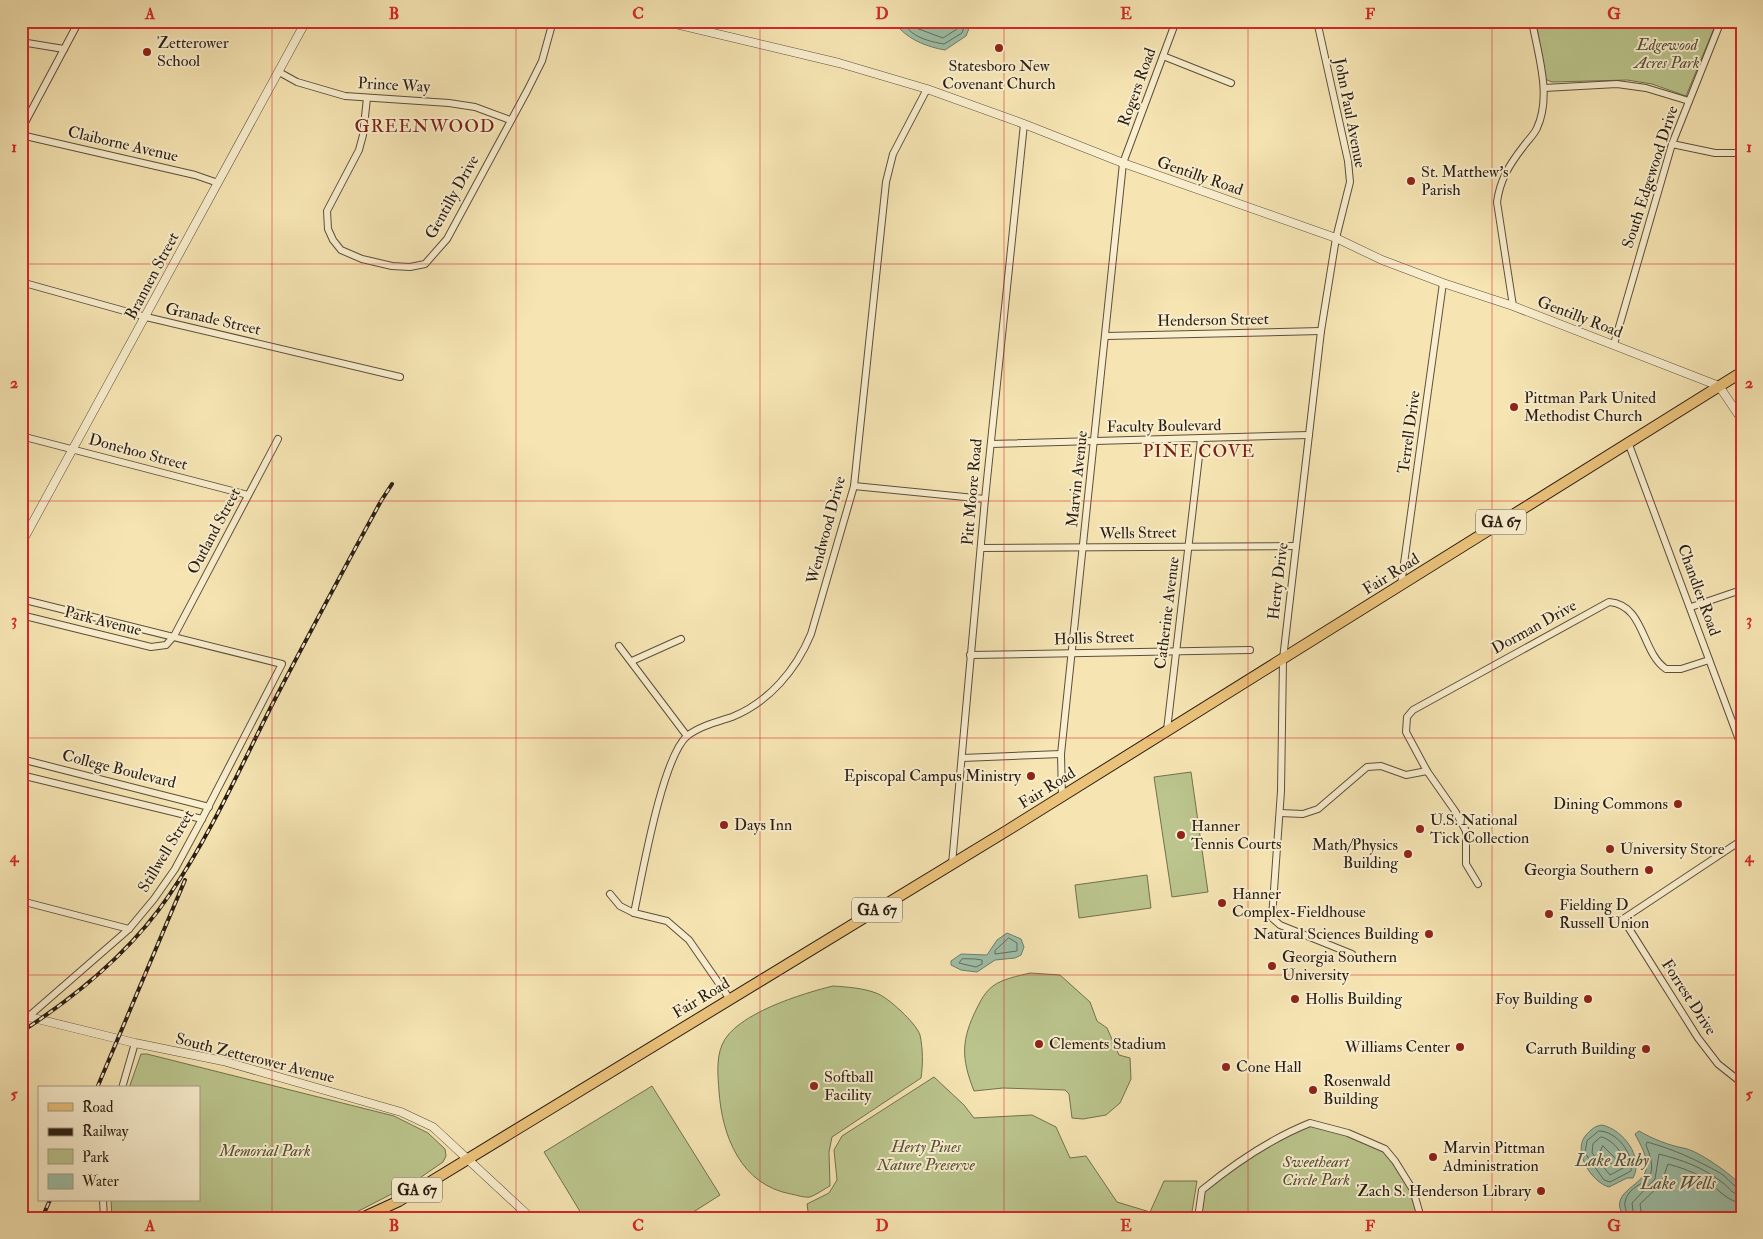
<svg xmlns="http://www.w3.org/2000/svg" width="1763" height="1239" font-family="'IM FELL Double Pica',serif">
<rect width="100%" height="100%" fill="#f6e5b3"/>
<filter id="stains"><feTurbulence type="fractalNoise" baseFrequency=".004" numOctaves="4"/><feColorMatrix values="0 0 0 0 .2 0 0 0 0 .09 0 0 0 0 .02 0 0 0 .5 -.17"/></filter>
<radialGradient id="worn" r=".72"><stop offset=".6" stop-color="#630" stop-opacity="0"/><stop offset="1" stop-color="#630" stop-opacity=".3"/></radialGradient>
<g fill="#bbc58d" stroke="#727150">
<path d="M1536,21H1717L1686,96L1652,84L1627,80L1552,82L1545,79Z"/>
<path d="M1191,772L1208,892L1172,897L1154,777Z"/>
<path d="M1147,875L1151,908L1079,918L1075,885Z"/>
<path d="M1030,973L1060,975L1090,1002L1097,1021L1107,1028L1119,1055L1130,1058L1131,1079L1120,1103L1106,1115L1083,1119L1072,1118L1069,1094L1065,1090L1003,1088L974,1091C961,1058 961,1040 977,1008C981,1000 985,992 993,986C1002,979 1018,976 1030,973Z"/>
<path d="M833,986C847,987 863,988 876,993C888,997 916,1023 920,1035C923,1049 923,1064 921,1078L832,1137L829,1152L830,1186C824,1189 816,1195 810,1197C805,1198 796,1195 791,1194C741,1185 722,1136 719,1091C718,1077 716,1059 722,1045C734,1014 804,993 833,986Z"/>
<path d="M141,1054H147L394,1116L428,1133L445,1149L446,1156L443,1162L411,1184L345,1218H112L111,1200H199V1088H129Z"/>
<path d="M934,1077L964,1105L974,1118L1032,1115L1056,1127L1070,1158L1086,1156L1117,1202L1150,1212L1164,1181H1197L1191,1218H809L807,1204L829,1193L837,1180L834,1150L842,1136Z"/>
<path d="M652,1086L720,1195L684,1218H584L544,1152Z"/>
<path d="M1310,1123L1385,1149L1413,1190L1421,1218H1198L1202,1190L1234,1165Z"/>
</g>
<g fill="#9dbfa8" stroke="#6e7e6d">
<path d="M900,21H972L966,36L945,50C928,47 912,41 900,29Z"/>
<path d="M1007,933L1021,939L1024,947L1021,955L1015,958L995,960L977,972L961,970L951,965V961L961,954L987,955L997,940Z"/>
<path d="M1602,1125C1624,1130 1644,1158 1633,1178H1627L1609,1187C1591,1182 1572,1151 1586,1135C1591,1130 1594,1126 1602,1125Z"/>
<path d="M1639,1131C1653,1139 1668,1145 1683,1148C1698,1150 1732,1175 1742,1186V1218H1625C1606,1193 1642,1187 1646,1170C1649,1158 1640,1144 1635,1134Z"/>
</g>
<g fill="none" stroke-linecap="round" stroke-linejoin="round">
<g stroke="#626e5e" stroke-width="1">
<path d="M905,21C906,36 931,42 944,44L962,33L966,21"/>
<path d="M911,21L916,28L943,38L957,29L960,21"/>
<path d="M1009,938L1017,943V951L995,954V951Z"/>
<path d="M975,959L982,960V964L976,967L959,963L962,959Z"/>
<path d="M1599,1131C1617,1131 1634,1154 1631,1171L1610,1182L1604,1180L1585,1153L1587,1141Z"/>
<path d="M1601,1137C1611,1138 1627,1156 1625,1167L1610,1175L1592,1153L1593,1144Z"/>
<path d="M1603,1146L1616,1159V1162L1613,1165L1600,1153Z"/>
<path d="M1628,1218C1628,1213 1624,1208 1625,1202C1631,1176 1665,1191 1646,1145L1647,1142C1673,1149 1697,1160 1720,1173C1728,1177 1733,1188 1742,1189"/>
<path d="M1634,1218L1632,1203L1655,1179L1659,1154C1682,1160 1703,1167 1723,1183C1730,1188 1732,1195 1742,1195"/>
<path d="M1642,1218L1640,1204L1661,1184L1668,1164C1679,1167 1691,1171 1702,1177C1715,1185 1726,1202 1742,1203"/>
</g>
<defs>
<g id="minor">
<path d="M1317,21L1348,161L1350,182L1336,238L1321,331L1283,659L1281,791L1272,918L1280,925L1352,954"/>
<path d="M21,42L64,49"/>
<path d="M1163,56L1231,83"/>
<path d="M279,72L297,82L345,96L449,103L475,107L510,120"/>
<path d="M1544,88L1617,84L1646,88L1689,101"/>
<path d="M367,98L363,135L359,150L327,211L328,229L333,240L341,250L362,259L392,266L410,267L425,264L447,239L527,91L542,61L553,21"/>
<path d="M21,130L79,21"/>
<path d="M21,135L195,175L218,183"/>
<path d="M1672,144L1715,153H1742"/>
<path d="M21,282L146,317L400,377"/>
<path d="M1513,306L1497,202C1500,180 1509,165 1523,147C1527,141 1534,135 1537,128C1552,96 1538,55 1532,21"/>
<path d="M1106,336L1321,331"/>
<path d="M1614,344L1672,144L1721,21"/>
<path d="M21,436L248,495"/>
<path d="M1628,442L1742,748"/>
<path d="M991,444L1309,435"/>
<path d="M854,486L985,499"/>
<path d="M981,548L1296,546"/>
<path d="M1401,585L1443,283"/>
<path d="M21,599L282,664L202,819L175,869L154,899L129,929L28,1017"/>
<path d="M1691,607L1741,590"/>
<path d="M21,615L151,647L166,645L174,636L278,439"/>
<path d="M619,646L687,736"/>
<path d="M970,655L1250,650"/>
<path d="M632,661L681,639"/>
<path d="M1167,730L1201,439"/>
<path d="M962,758L1061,754"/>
<path d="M21,759L209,807"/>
<path d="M21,775L202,819"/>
<path d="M1062,797L1061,754L1123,163L1176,21"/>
<path d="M1280,813L1303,814L1318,809L1367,767L1381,766L1406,775L1427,771"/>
<path d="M1742,840L1623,919L1698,1038L1718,1064L1742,1083"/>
<path d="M952,864L985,499L1024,124"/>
<path d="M1478,884L1466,864V831L1455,811L1427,771L1406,732L1407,717L1413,710L1609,602C1645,605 1641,652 1666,669H1681L1709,660"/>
<path d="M610,894L620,906L634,913L667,921L689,940L729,998"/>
<path d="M21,901L129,929"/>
<path d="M634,913C642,876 662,758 687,736C700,726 717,722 732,717C769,702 796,670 811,634L854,486L886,182L893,154L927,89"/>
<path d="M122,1088L135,1043"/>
<path d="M103,1200L104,1218"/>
<path d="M1198,1218L1202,1190C1235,1163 1270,1139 1310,1123L1348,1133L1385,1149L1395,1161L1413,1190L1421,1218"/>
</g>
<g id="tertiary">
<path d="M663,21L839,63L927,89L1024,124L1123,163L1336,238L1382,260L1443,283L1513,306L1719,386L1742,420"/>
<path d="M21,544L306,21"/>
<path d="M21,1015L135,1043L223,1061L401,1112L433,1127L531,1218"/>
</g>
<path id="primary" d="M362,1218L399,1201L1008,830L1742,372"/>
</defs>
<use href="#minor" stroke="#5c4f3c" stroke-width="8"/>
<use href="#tertiary" stroke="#5c4f3c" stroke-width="9"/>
<use href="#primary" stroke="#281d14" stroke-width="12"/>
<use href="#minor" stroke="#f9eece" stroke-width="6"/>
<use href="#tertiary" stroke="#f9eece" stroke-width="8"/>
<use href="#primary" stroke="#ebc27a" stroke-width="10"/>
<defs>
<g id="rail">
<path d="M21,1032C78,995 132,951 170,894C211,834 241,766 274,701C309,634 345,567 381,501L392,484"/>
<path d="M97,1088L185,880"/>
<path d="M42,1218L50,1200"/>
</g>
</defs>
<use href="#rail" stroke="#281d14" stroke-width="4"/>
<use href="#rail" stroke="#f9eece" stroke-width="2" stroke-dasharray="5.5" stroke-linecap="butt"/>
</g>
<path fill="none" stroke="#d62828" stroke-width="1" stroke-opacity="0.55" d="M272,21V1218M516,21V1218M760,21V1218M1004,21V1218M1248,21V1218M1492,21V1218M21,264H1742M21,501H1742M21,738H1742M21,975H1742"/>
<g fill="#8f2418" stroke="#f9eece" stroke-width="2">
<circle cx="999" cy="48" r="5"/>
<circle cx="147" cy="52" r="5"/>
<circle cx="1411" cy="181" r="5"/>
<circle cx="1514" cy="407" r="5"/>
<circle cx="1031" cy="776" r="5"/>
<circle cx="1678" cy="804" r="5"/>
<circle cx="724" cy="825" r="5"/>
<circle cx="1420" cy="829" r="5"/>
<circle cx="1181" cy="835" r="5"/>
<circle cx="1610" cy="849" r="5"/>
<circle cx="1408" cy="854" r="5"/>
<circle cx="1649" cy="870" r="5"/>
<circle cx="1222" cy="903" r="5"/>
<circle cx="1549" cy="914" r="5"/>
<circle cx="1429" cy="934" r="5"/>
<circle cx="1272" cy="966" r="5"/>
<circle cx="1295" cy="999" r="5"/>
<circle cx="1588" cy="999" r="5"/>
<circle cx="1039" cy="1044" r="5"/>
<circle cx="1460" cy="1047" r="5"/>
<circle cx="1646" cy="1049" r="5"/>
<circle cx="1226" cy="1067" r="5"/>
<circle cx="814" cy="1086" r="5"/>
<circle cx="1313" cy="1090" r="5"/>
<circle cx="1433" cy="1157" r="5"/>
<circle cx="1541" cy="1191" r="5"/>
</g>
<g text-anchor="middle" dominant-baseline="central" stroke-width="4" stroke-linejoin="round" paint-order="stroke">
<g fill="#f9eece" stroke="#675c4c" stroke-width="1">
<rect x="1476" y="509.5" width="50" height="25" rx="4"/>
<rect x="852" y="897.5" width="50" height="25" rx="4"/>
<rect x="392" y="1177.5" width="50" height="25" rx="4"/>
</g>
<g font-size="15" font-weight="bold" fill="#281d14">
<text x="1501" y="522">GA 67</text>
<text x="877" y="910">GA 67</text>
<text x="417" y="1190">GA 67</text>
</g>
<g font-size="16" fill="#281d14" stroke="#f9eece" text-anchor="start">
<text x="157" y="43">Zetterower<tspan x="157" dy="18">School</tspan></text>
<text x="999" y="66" text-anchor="middle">Statesboro New<tspan x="999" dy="18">Covenant Church</tspan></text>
<text x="1421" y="172">St. Matthew's<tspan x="1421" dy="18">Parish</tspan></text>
<text x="1524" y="398">Pittman Park United<tspan x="1524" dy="18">Methodist Church</tspan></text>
<text x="1021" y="776" text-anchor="end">Episcopal Campus Ministry</text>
<text x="1668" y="804" text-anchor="end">Dining Commons</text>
<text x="1430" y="820">U.S. National<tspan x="1430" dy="18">Tick Collection</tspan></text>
<text x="734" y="825">Days Inn</text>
<text x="1191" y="826">Hanner<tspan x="1191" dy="18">Tennis Courts</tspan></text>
<text x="1398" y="845" text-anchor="end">Math/Physics<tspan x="1398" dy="18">Building</tspan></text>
<text x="1620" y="849">University Store</text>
<text x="1639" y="870" text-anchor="end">Georgia Southern</text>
<text x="1232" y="894">Hanner<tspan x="1232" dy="18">Complex-Fieldhouse</tspan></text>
<text x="1559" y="905">Fielding D<tspan x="1559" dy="18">Russell Union</tspan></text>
<text x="1419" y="934" text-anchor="end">Natural Sciences Building</text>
<text x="1282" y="957">Georgia Southern<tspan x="1282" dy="18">University</tspan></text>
<text x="1305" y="999">Hollis Building</text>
<text x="1578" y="999" text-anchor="end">Foy Building</text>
<text x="1049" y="1044">Clements Stadium</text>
<text x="1450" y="1047" text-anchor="end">Williams Center</text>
<text x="1636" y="1049" text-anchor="end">Carruth Building</text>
<text x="1236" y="1067">Cone Hall</text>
<text x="824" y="1077">Softball<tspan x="824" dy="18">Facility</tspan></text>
<text x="1323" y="1081">Rosenwald<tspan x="1323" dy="18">Building</tspan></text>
<text x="1443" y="1148">Marvin Pittman<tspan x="1443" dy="18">Administration</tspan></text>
<text x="1531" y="1191" text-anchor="end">Zach S. Henderson Library</text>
</g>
<g font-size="16" font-style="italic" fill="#544f38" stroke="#f9eece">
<text x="1667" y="45">Edgewood<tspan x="1667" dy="18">Acres Park</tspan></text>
<text x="926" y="1147">Herty Pines<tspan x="926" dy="18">Nature Preserve</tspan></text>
<text x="265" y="1151">Memorial Park</text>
<text x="1316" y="1162">Sweetheart<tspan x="1316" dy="18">Circle Park</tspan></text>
</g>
<g font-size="16" fill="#281d14" stroke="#f9eece">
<text transform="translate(394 85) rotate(3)">Prince Way</text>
<text transform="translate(1137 87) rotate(-70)">Rogers Road</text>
<text transform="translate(1350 113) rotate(79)">John Paul Avenue</text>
<text transform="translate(123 144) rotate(13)">Claiborne Avenue</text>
<text transform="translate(1200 176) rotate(19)">Gentilly Road</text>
<text transform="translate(1650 177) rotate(-72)">South Edgewood Drive</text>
<text transform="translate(452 197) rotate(-61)">Gentilly Drive</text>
<text transform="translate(152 276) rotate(-62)">Brannen Street</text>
<text transform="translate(1580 317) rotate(21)">Gentilly Road</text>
<text transform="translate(213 319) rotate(13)">Granade Street</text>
<text transform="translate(1213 320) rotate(-1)">Henderson Street</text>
<text transform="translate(1164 426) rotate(-1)">Faculty Boulevard</text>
<text transform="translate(1409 432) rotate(-82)">Terrell Drive</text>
<text transform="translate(138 452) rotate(15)">Donehoo Street</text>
<text transform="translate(1077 479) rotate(-84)">Marvin Avenue</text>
<text transform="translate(972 492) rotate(-85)">Pitt Moore Road</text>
<text transform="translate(826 530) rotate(-75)">Wendwood Drive</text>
<text transform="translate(214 531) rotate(-62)">Outland Street</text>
<text transform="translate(1138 533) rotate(-1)">Wells Street</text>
<text transform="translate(1391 574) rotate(-32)">Fair Road</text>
<text transform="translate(1278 581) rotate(-83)">Herty Drive</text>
<text transform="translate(1699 590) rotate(70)">Chandler Road</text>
<text transform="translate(1167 613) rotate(-83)">Catherine Avenue</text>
<text transform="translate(103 621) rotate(14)">Park Avenue</text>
<text transform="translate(1534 627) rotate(-29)">Dorman Drive</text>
<text transform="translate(1094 638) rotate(-2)">Hollis Street</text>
<text transform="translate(119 769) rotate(14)">College Boulevard</text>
<text transform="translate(1047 788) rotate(-32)">Fair Road</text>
<text transform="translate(166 851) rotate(-59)">Stillwell Street</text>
<text transform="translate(1689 997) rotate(57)">Forrest Drive</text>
<text transform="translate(701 998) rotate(-31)">Fair Road</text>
<text transform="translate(255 1058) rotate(14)">South Zetterower Avenue</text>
</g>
<g font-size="18" letter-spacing="1" fill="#7a1f14" stroke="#f9eece">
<text x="425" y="126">GREENWOOD</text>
<text x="1199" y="451">PINE COVE</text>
</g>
<g font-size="18" font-style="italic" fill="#515648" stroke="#f9eece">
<text x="1612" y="1160">Lake Ruby</text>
<text x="1678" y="1183">Lake Wells</text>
</g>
</g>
<rect width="1763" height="1239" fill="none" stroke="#f6e5b3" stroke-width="55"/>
<rect x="38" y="1086" width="162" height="115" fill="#f9eece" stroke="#a59a84"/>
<rect x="48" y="1103" width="25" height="8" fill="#ebc27a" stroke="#a59a84"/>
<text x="82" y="1112" font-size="15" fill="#281d14">Road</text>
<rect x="48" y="1128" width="25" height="8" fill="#281d14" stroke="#a59a84"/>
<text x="82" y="1136" font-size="15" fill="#281d14">Railway</text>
<rect x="48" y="1149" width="25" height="15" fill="#bbc58d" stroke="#a59a84"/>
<text x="82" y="1162" font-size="15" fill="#281d14">Park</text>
<rect x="48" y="1174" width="25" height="15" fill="#9dbfa8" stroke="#a59a84"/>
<text x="82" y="1186" font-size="15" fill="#281d14">Water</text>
<rect x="28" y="28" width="1708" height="1184" fill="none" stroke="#d62828" stroke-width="2"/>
<g font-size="16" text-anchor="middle" font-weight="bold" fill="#d62828">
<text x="150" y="19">A</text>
<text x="394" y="19">B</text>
<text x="638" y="19">C</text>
<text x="882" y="19">D</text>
<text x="1126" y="19">E</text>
<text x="1370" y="19">F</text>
<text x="1614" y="19">G</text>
<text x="14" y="152">1</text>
<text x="1749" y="152">1</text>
<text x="14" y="388">2</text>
<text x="1749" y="388">2</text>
<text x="14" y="625">3</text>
<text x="1749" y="625">3</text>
<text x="14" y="862">4</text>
<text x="1749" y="862">4</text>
<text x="14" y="1099">5</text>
<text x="1749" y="1099">5</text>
<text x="150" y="1231">A</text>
<text x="394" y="1231">B</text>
<text x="638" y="1231">C</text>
<text x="882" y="1231">D</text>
<text x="1126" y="1231">E</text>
<text x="1370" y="1231">F</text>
<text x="1614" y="1231">G</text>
</g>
<rect width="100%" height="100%" filter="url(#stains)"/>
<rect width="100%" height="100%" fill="url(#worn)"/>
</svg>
